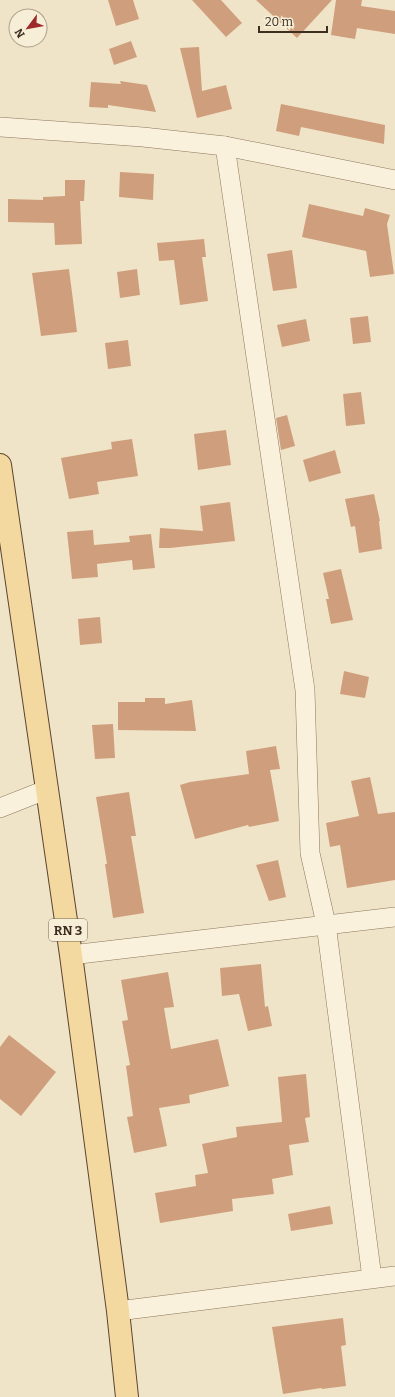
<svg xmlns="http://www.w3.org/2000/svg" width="395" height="1397" font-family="Bitter,serif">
<rect width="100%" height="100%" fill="#f0e4c8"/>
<g fill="#cf9f7d">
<path d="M108,0H133L139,19L116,26Z"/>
<path d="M192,0H221L242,23L226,37Z"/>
<path d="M256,0H332L297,38Z"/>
<path d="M336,0H362L361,6L395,11V34L357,28L355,39L331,35Z"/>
<path d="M131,41L137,57L114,65L109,49Z"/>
<path d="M199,47L202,91L226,85L232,109L197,118L180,48Z"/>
<path d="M120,81L147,85L156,112L108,105V108L89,107L91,82L121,84Z"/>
<path d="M281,104L385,125L384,144L301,127L299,136L276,131Z"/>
<path d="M120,172L154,174L153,200L119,197Z"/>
<path d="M65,180H85L84,201H80L82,244L55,245L54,223L8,222V199L43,200V197L65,196Z"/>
<path d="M309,204L363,216L365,208L390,215L387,224L394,274L370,277L366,251L302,237Z"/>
<path d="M204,239L206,257H202L208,301L180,305L174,260L159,261L157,243Z"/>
<path d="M292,250L297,288L273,291L267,254Z"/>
<path d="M69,269L77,332L41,336L32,273Z"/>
<path d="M137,269L140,295L120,298L117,272Z"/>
<path d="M368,316L371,342L353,344L350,318Z"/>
<path d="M306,319L310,341L282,347L277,325Z"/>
<path d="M128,340L131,366L108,369L105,343Z"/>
<path d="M361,392L365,424L346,426L343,394Z"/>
<path d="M287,415L295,446L281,450L276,418Z"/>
<path d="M226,430L231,465L198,470L194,434Z"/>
<path d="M132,439L138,476L97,482L99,494L69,499L61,458L112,449L111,442Z"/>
<path d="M335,450L341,473L309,482L303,460Z"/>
<path d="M374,494L380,521H379L382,549L359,553L355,526L351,527L345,499Z"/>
<path d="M230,502L235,541L170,548H159L160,528L203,531L200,506Z"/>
<path d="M93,530L94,545L130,542L129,536L151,534L155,568L133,570L132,560L97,564L98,577L72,579L67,532Z"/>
<path d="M341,569L353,620L331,624L326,599H329L323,573Z"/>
<path d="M100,617L102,643L80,645L78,619Z"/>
<path d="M344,671L369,677L365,698L340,694Z"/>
<path d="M145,698H165V704L192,700L196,731L118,730V702H145Z"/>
<path d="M113,724L115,758L95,759L92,725Z"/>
<path d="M276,746L280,769L270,770L279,821L249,827L248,825L195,839L180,785L190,782L249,774L246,751Z"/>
<path d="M370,777L378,814L395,812V880L347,888L340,845L330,847L326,823L359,816L351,781Z"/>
<path d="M129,792L136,836H131L144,913L113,918L105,864H107L96,797Z"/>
<path d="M278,860L286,897L269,901L256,865Z"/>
<path d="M261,964L265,1007L268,1006L272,1026L248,1031L239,994L222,996L220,968Z"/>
<path d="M168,972L174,1007L164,1008L171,1049L218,1039L229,1086L189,1095L190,1103L159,1108L167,1146L134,1153L127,1117L133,1116L126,1066L130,1065L122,1021L128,1020L121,980Z"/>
<path d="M9,1035L56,1072L21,1116L0,1099V1047Z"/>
<path d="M306,1074L310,1117L305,1118L309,1142L289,1145L293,1175L272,1179L274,1194L232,1199L233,1211L160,1223L155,1193L196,1186L195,1175L208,1173L202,1144L237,1137L236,1127L282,1122L278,1077Z"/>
<path d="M330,1206L333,1224L291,1231L288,1214Z"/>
<path d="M343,1318L346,1345L341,1346L346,1386L322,1389L321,1388L283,1394L272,1327Z"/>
</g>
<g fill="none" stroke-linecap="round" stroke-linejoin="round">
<defs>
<g id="street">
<path d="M0,127L143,137L225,146L395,180"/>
<path d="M225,146L305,690L310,853L326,924L372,1278"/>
<path d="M0,808L48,789"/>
<path d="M71,955L395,917"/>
<path d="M118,1311L395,1276"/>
</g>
<path id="primary" d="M0,465L71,955L118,1311L127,1397"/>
</defs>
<use href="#street" stroke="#8d765c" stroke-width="20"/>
<use href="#primary" stroke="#5b4430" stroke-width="24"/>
<use href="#street" stroke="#faf1dc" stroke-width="19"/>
<use href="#primary" stroke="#f3d9a0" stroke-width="22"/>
</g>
<g text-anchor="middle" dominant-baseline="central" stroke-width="3" stroke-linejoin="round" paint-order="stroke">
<rect fill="#f7eed8" stroke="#756857" stroke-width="1" x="49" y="919" width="38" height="22" rx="3"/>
<g font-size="13" font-weight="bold" fill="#3d2e20">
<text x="68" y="930">RN 3</text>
</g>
</g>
<g transform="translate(28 28) rotate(238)"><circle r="19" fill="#f7eed8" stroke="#ada18e"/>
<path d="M0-3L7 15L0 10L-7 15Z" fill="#9e2a2b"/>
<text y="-6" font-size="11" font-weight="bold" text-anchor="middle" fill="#3d2e20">N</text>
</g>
<path d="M259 26v6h68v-6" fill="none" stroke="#3d2e20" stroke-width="2"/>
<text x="265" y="26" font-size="12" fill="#3d2e20" stroke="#f7eed8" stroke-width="3" paint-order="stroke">20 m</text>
</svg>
